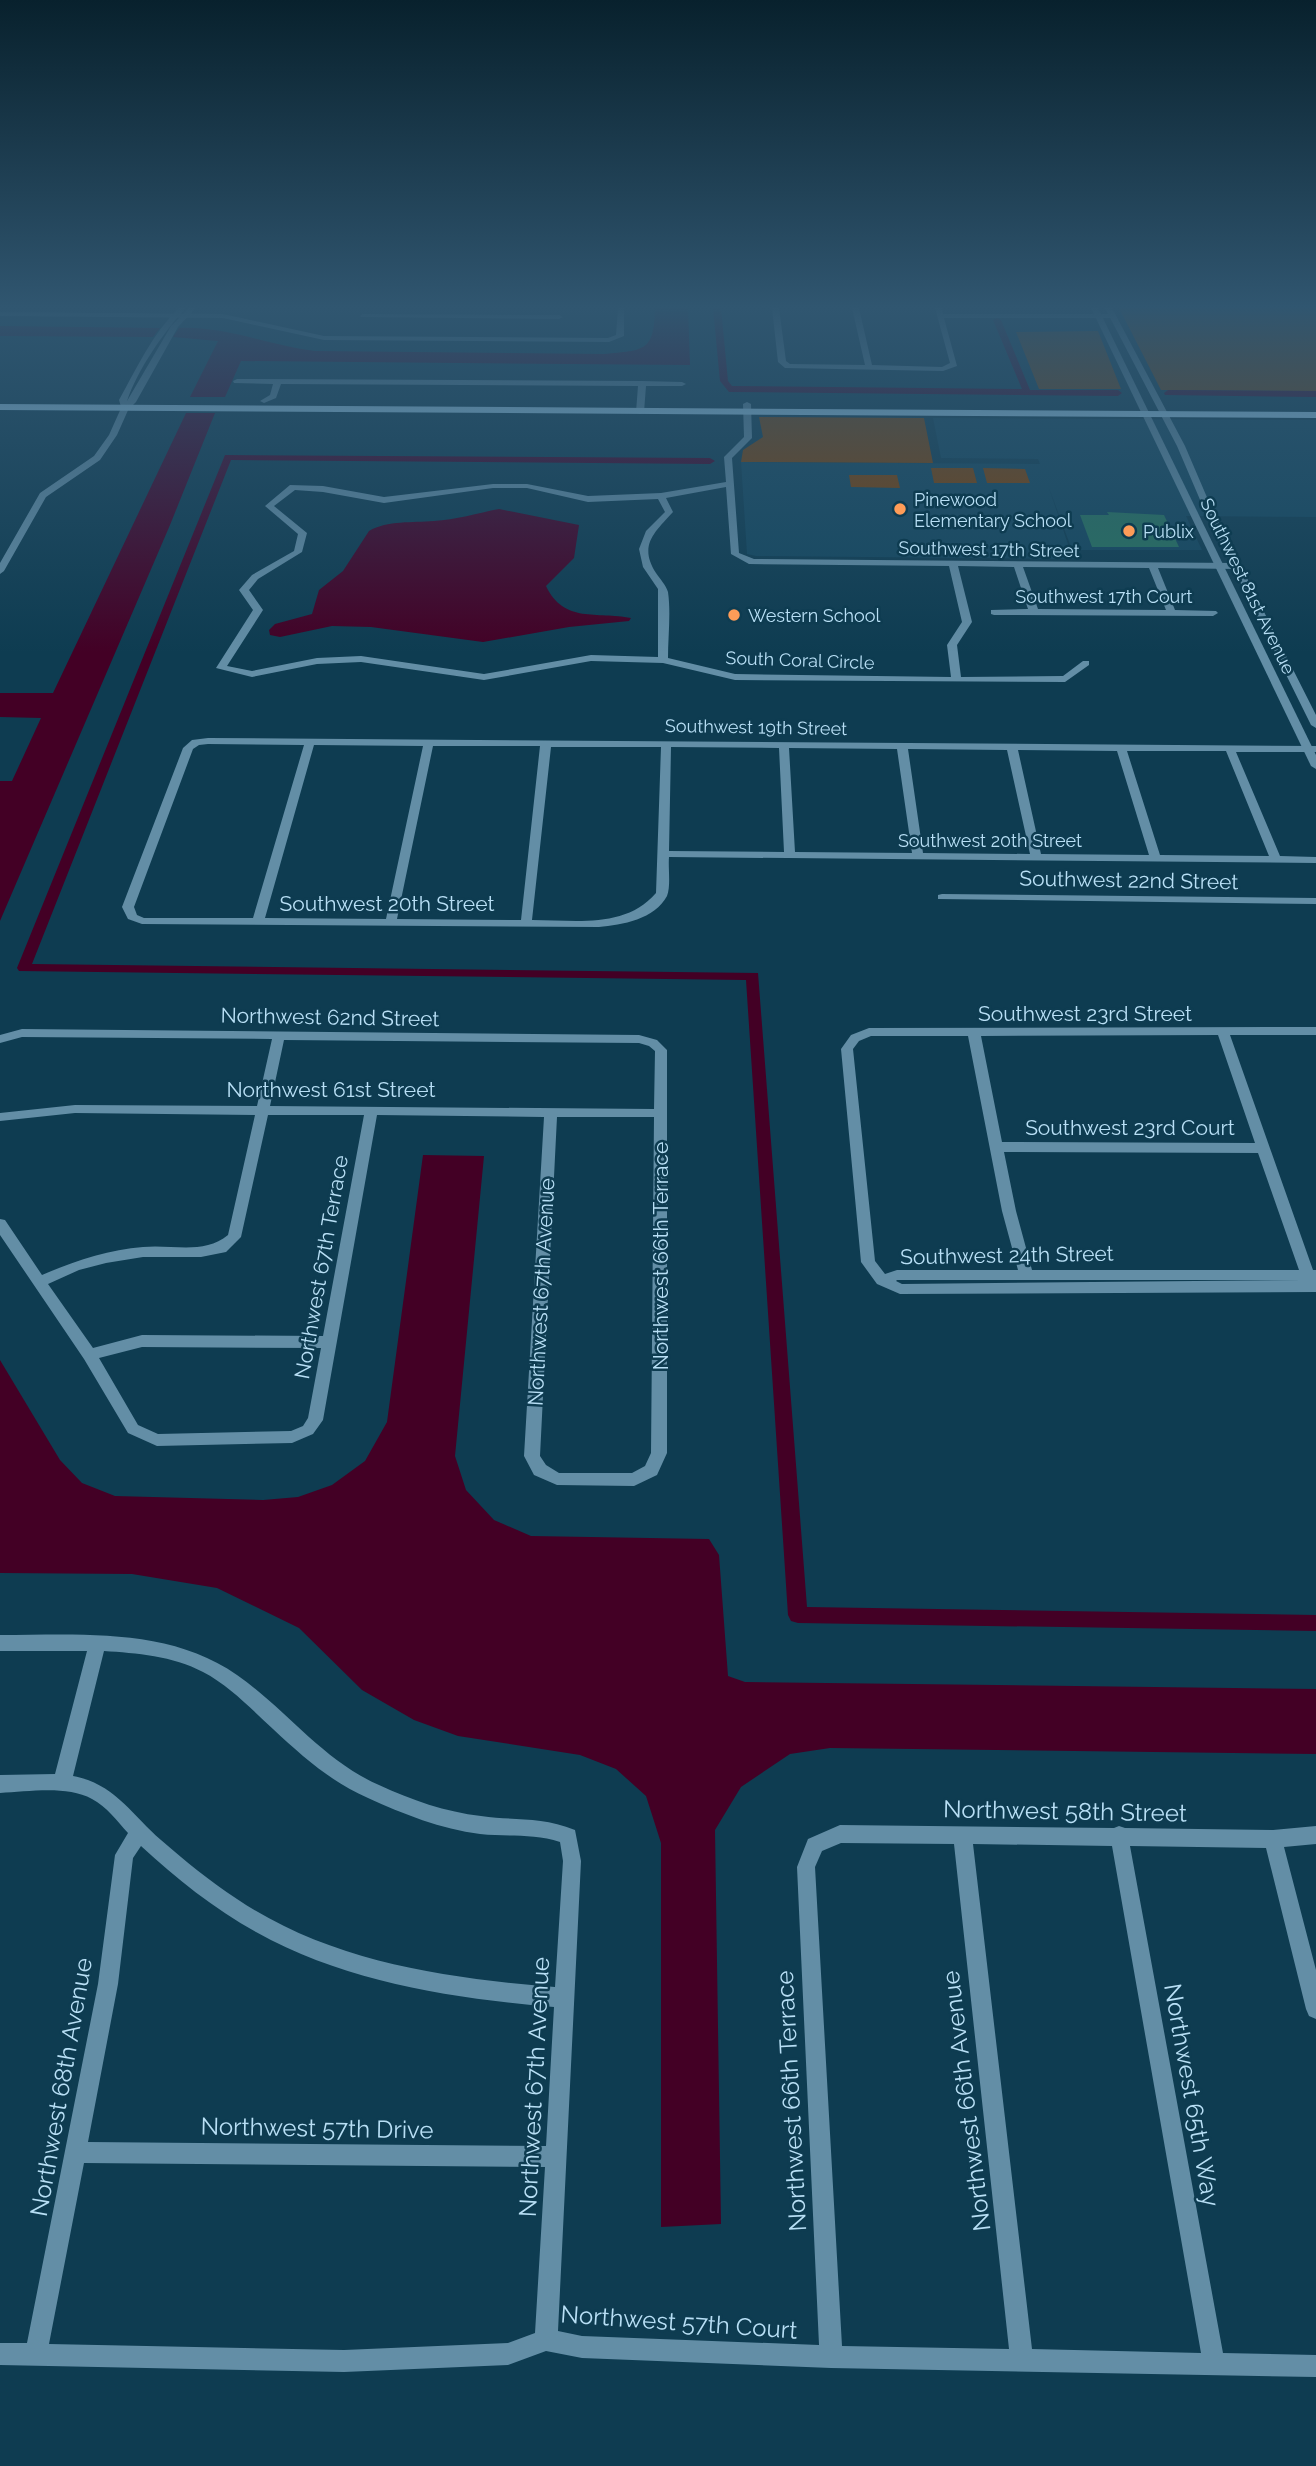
<svg xmlns="http://www.w3.org/2000/svg" width="1316" height="2466" font-family="Raleway,sans-serif">
<rect width="100%" height="100%" fill="#0e3c51"/>
<path fill="#13475f" d="M933,418L1316,420V517L1186,516L1202,550H1072L1049,488L1073,559L756,556L747,554L741,462L1040,464L1038,459L941,458Z"/>
<g fill="#813f02">
<path d="M1119,308H1316V391L1161,390Z"/>
<path d="M1098,331L1121,389H1039L1016,332Z"/>
<path d="M759,417L924,418L933,463L741,462L743,450L763,437Z"/>
<path d="M931,468H973L977,483H934Z"/>
<path d="M983,468L1025,469L1030,483H987Z"/>
<path d="M849,475H897L900,488L851,487Z"/>
</g>
<g fill="#430025">
<path d="M655,308H688L690,365L241,361L225,397H190L218,341L173,337L179,328C225,326 269,345 315,351L604,354C645,350 654,352 655,308Z"/>
<path d="M0,326L160,328L153,337L0,336Z"/>
<path d="M186,413H215L170,525L0,921V781H12L41,718L0,717V693H53Z"/>
<path d="M499,509L579,525L574,558L546,586C564,624 597,611 631,618L629,621L569,627L483,642L371,627L332,626L280,637L270,635L269,630L275,624L312,614L319,590L343,571L369,531C388,520 412,523 434,521C455,520 478,513 499,509Z"/>
<path d="M423,1155L484,1156L455,1456L466,1490L494,1520L531,1536L709,1539L719,1555L728,1676L745,1682L1316,1689V1754L830,1748L790,1754L741,1787L715,1830L721,2224L661,2227V1843L646,1796L616,1769L580,1755L458,1736L414,1720L362,1690L299,1628L217,1588L132,1574L0,1573V1360L60,1460L82,1483L115,1496L263,1500L298,1497L332,1485L365,1461L387,1422Z"/>
</g>
<g fill="none" stroke-linecap="round" stroke-linejoin="round">
<g fill="#430025" fill-rule="evenodd">
<path d="M713,308H721L728,381L732,386L1022,389L993,320L997,318L1001,320L1030,390H1118L1122,393L1118,396L729,392L720,381Z"/>
<path d="M1168,390L1316,391V397L1165,395L1164,393Z"/>
<path d="M225,455L710,458L715,461L710,464L231,460L32,964L758,973L807,1607L1316,1615V1631L798,1623L791,1621L788,1615L746,980L19,971L17,968Z"/>
</g>
</g>
<path fill="#277260" d="M1107,512L1164,515L1179,547H1092L1080,515H1109Z"/>
<g fill="none" stroke-linecap="round" stroke-linejoin="round">
<g fill="#638ea6" fill-rule="evenodd">
<path d="M618,308H624V336L609,342L324,340L223,318L0,316V312L223,314L324,336L608,338L616,335Z"/>
<path d="M772,308H779L786,361L790,364L865,365L852,308H859L872,365L942,367L950,363L935,308H942L943,314H1112L1116,316L1112,318H944L957,366L943,371L785,368L778,362Z"/>
<path d="M362,314L559,315L563,317L559,319L360,317Z"/>
<path d="M237,379L642,381L682,382L686,384L682,386H646L644,412L640,414L636,412L638,386L281,384L276,398L264,403L260,401L270,395L273,384L234,383L233,381Z"/>
<path d="M747,402L751,404L752,438L732,458L739,553L754,559L1236,563L1240,566L1236,569L1158,568L1175,610L1216,611L1218,613L1213,616L994,615L991,614V610L1028,609L1014,567L958,566L972,622L957,645L961,677L1063,676L1083,661H1089V665L1065,682L735,680L663,663L591,661L484,680L361,662L317,664L252,677L216,668L253,610L239,590L252,575L294,551L298,534L265,506L290,485L323,486L384,497L493,484H527L588,496L661,493L726,482L724,457L744,437L743,404ZM726,487L731,554L749,564L949,566L962,622L947,645L951,677L735,674L668,658C668,637 671,613 668,592C666,585 660,579 656,573C638,545 655,532 673,512L666,498ZM493,488H527L588,502L658,499L665,512L646,531L639,549L643,567L658,589V657L591,655L484,674L361,656L317,658L252,671L227,666L263,610L249,590L258,579L302,552L307,533L274,506L295,490L323,492L384,503ZM1023,567L1149,568L1166,610L1038,609Z"/>
<path d="M122,406L129,408L117,435L100,460L46,497L4,571L0,574V563L40,493L94,456L109,435Z"/>
<path d="M208,738L1316,746V752H1236L1280,856L1316,857V863L669,857C668,868 671,886 667,896C655,919 622,925 599,927L142,924L128,919L122,907L183,748L192,740ZM208,744L304,745L253,918H144L137,915L134,907L193,749L199,745ZM314,745L423,746L386,919L265,918ZM433,746H540L521,920L397,919ZM551,747H661L656,893C625,929 575,920 532,920ZM671,747L779,748L784,852L669,851ZM789,748L897,749L912,853L795,852ZM908,749L1007,750L1030,854L923,853ZM1018,750L1117,751L1149,855L1041,854ZM1127,751H1226L1269,856L1160,855Z"/>
<path d="M942,894L1316,898V904L938,899V895Z"/>
<path d="M1316,1027V1035H1230L1313,1270H1316V1292L900,1294L877,1284L861,1262L841,1049L851,1035L869,1028ZM1218,1035L1255,1143L1002,1142L981,1036ZM871,1036H968L1002,1211L1018,1270H897L885,1274L875,1261L853,1049L859,1041ZM1004,1152L1258,1153L1299,1270H1032L1016,1211ZM1303,1280L902,1284L896,1281L897,1280Z"/>
<path d="M22,1029L639,1035L657,1040L667,1050V1453L657,1475L634,1486L557,1485L534,1475L524,1456L544,1117L377,1115L323,1420L313,1434L292,1443L157,1446L128,1433L84,1359L0,1235V1219L5,1220L42,1275C74,1261 108,1250 143,1247C172,1244 204,1255 228,1235L255,1115L75,1113L0,1121V1113L75,1105L257,1106L272,1039L22,1037L0,1043V1035ZM284,1040L639,1043L649,1046L655,1051L654,1109L270,1106ZM268,1115H364L323,1336L142,1335L93,1348L48,1284L79,1270L106,1263L143,1257H201L226,1252L241,1237ZM557,1117H654L651,1453L645,1466L632,1473H559L546,1465L540,1456ZM142,1347L321,1348L308,1418L303,1426L291,1431L158,1434L138,1425L99,1358Z"/>
<path d="M0,1635C79,1635 169,1627 237,1675C287,1710 322,1760 379,1785C411,1800 446,1812 481,1816C515,1821 541,1816 575,1830L581,1861L558,2331L582,2336L819,2345L797,1867L808,1839L840,1825L1114,1828L1119,1826L1125,1828L1273,1830L1316,1826V1844L1284,1847L1316,1970V2019L1309,2016L1306,2009L1266,1848L1130,1846L1223,2353L1316,2355V2377L831,2368L582,2358L546,2351L508,2365L344,2372L0,2365V2343H27L98,1984L115,1855L128,1833C117,1821 107,1807 92,1799C66,1785 28,1792 0,1793V1775L55,1774L87,1651H0ZM104,1651C136,1653 173,1656 203,1672C230,1686 251,1709 273,1729C302,1756 331,1782 368,1798C403,1814 441,1829 480,1834C507,1837 533,1833 560,1842L563,1861L555,1987C444,1978 331,1962 237,1899C210,1881 185,1861 161,1840C131,1814 115,1784 73,1776ZM841,1843L954,1844L1009,2349L842,2346L815,1867L822,1851ZM973,1844L1112,1846L1201,2353L1032,2349ZM141,1846C176,1878 214,1909 256,1932C348,1983 451,1998 554,2007L546,2146L88,2142L118,1984L133,1858ZM84,2163L545,2167L535,2333L508,2343L344,2350L49,2344Z"/>
</g>
<g fill="#638ea6" fill-rule="evenodd">
<path d="M179,308H186C163,333 138,369 127,401L171,326L189,308H196L178,327L136,402L128,410H122L119,400C137,368 152,334 179,308Z"/>
<path d="M1091,308H1098L1316,755V769L1311,766Z"/>
<path d="M1105,308H1112L1185,446L1212,509L1316,715V728L1311,725L1204,509L1177,446Z"/>
</g>
<path fill="#abe0fe" fill-rule="evenodd" d="M0,404L1316,412V418L0,410Z"/>
</g>
<linearGradient id="sky" x2="0" y2="1"><stop stop-color="#08212d"/><stop offset="0.47" stop-color="#305670"/><stop offset="1" stop-color="#305670" stop-opacity="0"/></linearGradient>
<rect width="1316" height="653" fill="url(#sky)"/>
<g fill="#fe9c58" stroke="#0e3c51" stroke-width="2.5">
<circle cx="900" cy="509" r="7"/>
<circle cx="1129" cy="531" r="7"/>
<circle cx="734" cy="615" r="7"/>
</g>
<g text-anchor="middle" dominant-baseline="central" stroke-width="5" stroke-linejoin="round" paint-order="stroke">
<g font-size="18" fill="#b8dff5" stroke="#0e3c51" text-anchor="start">
<text x="914" y="499">Pinewood<tspan x="914" dy="21">Elementary School</tspan></text>
<text x="1143" y="531">Publix</text>
<text x="748" y="615">Western School</text>
</g>
<g font-size="18" fill="#b8dff5" stroke="#0e3c51">
<text transform="translate(989 549) rotate(1)">Southwest 17th Street</text>
<text transform="translate(1248 586) rotate(64)">Southwest 81st Avenue</text>
<text x="1104" y="596">Southwest 17th Court</text>
<text transform="translate(800 660) rotate(2)">South Coral Circle</text>
<text transform="translate(756 727) rotate(1)">Southwest 19th Street</text>
<text x="990" y="840">Southwest 20th Street</text>
</g>
<g font-size="21" fill="#b8dff5" stroke="#0e3c51">
<text transform="translate(1129 880) rotate(1)">Southwest 22nd Street</text>
<text x="387" y="903">Southwest 20th Street</text>
<text x="1085" y="1013">Southwest 23rd Street</text>
<text transform="translate(330 1017) rotate(1)">Northwest 62nd Street</text>
<text x="331" y="1089">Northwest 61st Street</text>
<text x="1130" y="1127">Southwest 23rd Court</text>
<text transform="translate(1007 1255) rotate(-1)">Southwest 24th Street</text>
<text transform="translate(660 1256) rotate(-90)">Northwest 66th Terrace</text>
<text transform="translate(321 1267) rotate(-80)">Northwest 67th Terrace</text>
<text transform="translate(541 1292) rotate(-87)">Northwest 67th Avenue</text>
</g>
<g font-size="24" fill="#b8dff5" stroke="#0e3c51">
<text transform="translate(1065 1811) rotate(1)">Northwest 58th Street</text>
<text transform="translate(61 2087) rotate(-80)">Northwest 68th Avenue</text>
<text transform="translate(534 2087) rotate(-87)">Northwest 67th Avenue</text>
<text transform="translate(1192 2095) rotate(80)">Northwest 65th Way</text>
<text transform="translate(791 2101) rotate(-93)">Northwest 66th Terrace</text>
<text transform="translate(966 2101) rotate(-97)">Northwest 66th Avenue</text>
<text transform="translate(317 2128) rotate(1)">Northwest 57th Drive</text>
<text transform="translate(679 2322) rotate(4)">Northwest 57th Court</text>
</g>
</g>
</svg>
